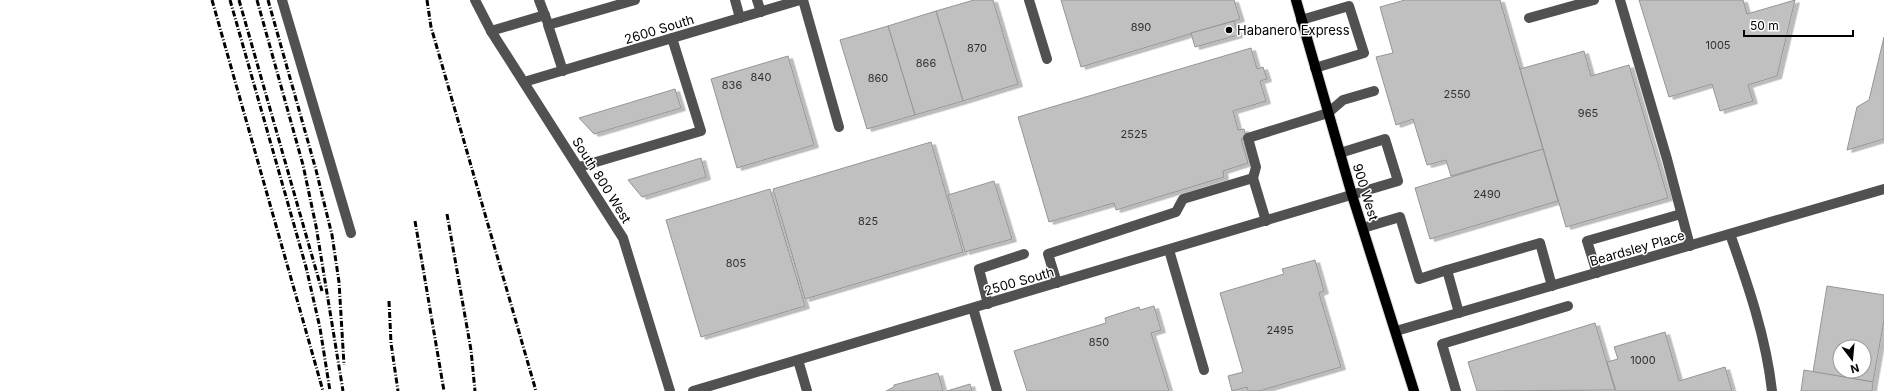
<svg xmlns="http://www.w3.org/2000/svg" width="1884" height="391" font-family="Inter,sans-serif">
<defs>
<filter id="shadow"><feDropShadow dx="4.5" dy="2.5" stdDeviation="0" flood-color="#0004"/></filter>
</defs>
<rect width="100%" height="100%" fill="#fff"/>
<g fill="#c0c0c0" stroke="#959595" fill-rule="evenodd" filter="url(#shadow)">
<path d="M974,0H993L1018,84L963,101L936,11Z"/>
<path d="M1061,0H1234L1240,19L1081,67Z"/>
<path d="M1405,0H1500L1543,149L1451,176L1446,160L1427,165L1413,119L1396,125L1376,57L1393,53L1380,7Z"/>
<path d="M1639,0H1743L1747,14L1795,0L1777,76L1748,85L1753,101L1720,111L1712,84L1669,97Z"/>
<path d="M936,11L963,101L915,115L888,26Z"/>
<path d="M1234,21L1238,35L1195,47L1191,33Z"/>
<path d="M888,26L915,115L867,129L840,40Z"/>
<path d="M1884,37V139L1847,150L1857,107L1869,100Z"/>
<path d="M1251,48L1257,69L1263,67L1267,79L1260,81L1266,101L1233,111L1238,130L1244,129L1246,137L1241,139L1248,163L1223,171L1224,177L1116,210L1114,203L1049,222L1018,117Z"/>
<path d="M1584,51L1591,76L1629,65L1668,198L1566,227L1520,69Z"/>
<path d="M788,56L814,145L737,168L711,79Z"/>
<path d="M675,89L681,108L594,134L579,118Z"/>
<path d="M931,142L963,252L805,299L773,189Z"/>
<path d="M1543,149L1558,201L1430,239L1415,188Z"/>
<path d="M701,158L706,177L642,197L628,180Z"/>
<path d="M994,181L1012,239L965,252L948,195Z"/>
<path d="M770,189L805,306L701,337L666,220Z"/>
<path d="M1315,260L1324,291L1319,293L1341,367L1259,391H1248L1247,387L1232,391L1228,376L1243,372L1220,293L1284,274L1282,269Z"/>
<path d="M1827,286L1884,295V320L1873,382L1813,372ZM1840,347H1864V371H1840Z"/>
<path d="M1154,306L1161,330L1151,333L1169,391H1027L1014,351L1106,323L1105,318L1139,307L1140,310Z"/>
<path d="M1595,323L1615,390L1477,391L1468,362Z"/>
<path d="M1665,332L1679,381L1725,367L1732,391H1616L1607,362L1618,359L1614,347Z"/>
<path d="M1804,370L1873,382L1872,391H1801Z"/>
<path d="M938,373L943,391H886L894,387V385Z"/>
<path d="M970,384L972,391H947Z"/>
</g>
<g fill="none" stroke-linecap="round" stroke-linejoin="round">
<defs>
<path id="major" d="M1296,0L1352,195L1414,391"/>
</defs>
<use href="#major" stroke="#dbdbdb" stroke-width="12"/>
<g stroke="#515151" stroke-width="10">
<path d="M282,0L351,233"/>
<path d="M475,0L491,31L623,238L670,391"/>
<path d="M539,0L547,21"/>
<path d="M735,0L740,18"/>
<path d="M757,0L761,12"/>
<path d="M803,0L839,127"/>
<path d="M1029,0L1047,59"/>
<path d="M1620,0L1667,159L1690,246"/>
<path d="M1529,18L1594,0"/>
<path d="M1301,20L1349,6L1364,53L1315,68"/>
<path d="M491,31L545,15"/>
<path d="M563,71L548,25L635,0"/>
<path d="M524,82L800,0"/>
<path d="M579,167L701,131L672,38"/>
<path d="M1253,178L1256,167L1248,138L1328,113L1343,100L1374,91"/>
<path d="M1363,228L1400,217L1419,279L1447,270"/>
<path d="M1730,234C1748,285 1766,337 1772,391"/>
<path d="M1169,250L1204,370"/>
<path d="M1597,273L1587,241L1681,214"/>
<path d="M1057,283L1048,254L1176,212L1183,199L1253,178L1266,221"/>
<path d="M988,304L979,269L1024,254"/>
<path d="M973,308L997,391"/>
<path d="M1459,313L1447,270L1540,243L1552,286"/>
<path d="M1396,331L1884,189"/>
<path d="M798,360L807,391"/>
<path d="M693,391L1398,181L1385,139L1340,153"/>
<path d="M1456,391L1442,344L1568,306"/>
</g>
<use href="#major" stroke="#000" stroke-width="10"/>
<g stroke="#000" stroke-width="3" stroke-dasharray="6 2 1 2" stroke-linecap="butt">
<path d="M212,0L323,391"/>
<path d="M230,0L306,267L320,328L330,391"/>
<path d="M239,0L322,291"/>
<path d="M257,0L303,165L316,226L343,391"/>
<path d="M268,0L316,170L332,235L339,282L344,365"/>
<path d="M427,0L431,27L440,58L536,391"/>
<path d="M447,214L471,350L475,391"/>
<path d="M415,221L444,391"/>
<path d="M389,301L391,343L398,391"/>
</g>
</g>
<circle fill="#000" stroke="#fff" stroke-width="1.5" cx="1229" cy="30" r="4"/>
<g text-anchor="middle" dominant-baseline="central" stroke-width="3" stroke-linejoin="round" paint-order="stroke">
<g font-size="11" fill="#303030">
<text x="1141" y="27">890</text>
<text x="1718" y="45">1005</text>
<text x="977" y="48">870</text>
<text x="926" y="63">866</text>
<text x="761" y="77">840</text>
<text x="878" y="78">860</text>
<text x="732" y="85">836</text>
<text x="1457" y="94">2550</text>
<text x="1588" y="113">965</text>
<text x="1134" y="134">2525</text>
<text x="1487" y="194">2490</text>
<text x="868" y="221">825</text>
<text x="736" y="263">805</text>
<text x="1280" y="330">2495</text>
<text x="1099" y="342">850</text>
<text x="1643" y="360">1000</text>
</g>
<g font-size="13" fill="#000" stroke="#fff">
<text transform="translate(659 29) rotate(-17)">2600 South</text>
<text transform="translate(602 180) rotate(58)">South 800 West</text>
<text transform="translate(1366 192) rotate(73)">900 West</text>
<text transform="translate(1637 248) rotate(-16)">Beardsley Place</text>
<text transform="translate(1019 281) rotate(-16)">2500 South</text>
</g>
<g font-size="13" fill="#000" stroke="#fff" text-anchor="start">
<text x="1237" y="30">Habanero Express</text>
</g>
</g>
<g transform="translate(1852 359) rotate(164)"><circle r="19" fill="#ffffff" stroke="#999999"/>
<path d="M0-3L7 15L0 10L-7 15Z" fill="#000000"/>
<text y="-6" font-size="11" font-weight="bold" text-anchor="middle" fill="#000000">N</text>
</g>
<path d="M1744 30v6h109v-6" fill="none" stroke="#000000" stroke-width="2"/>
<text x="1750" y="30" font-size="12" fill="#000000" stroke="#ffffff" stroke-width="3" paint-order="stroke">50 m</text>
</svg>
